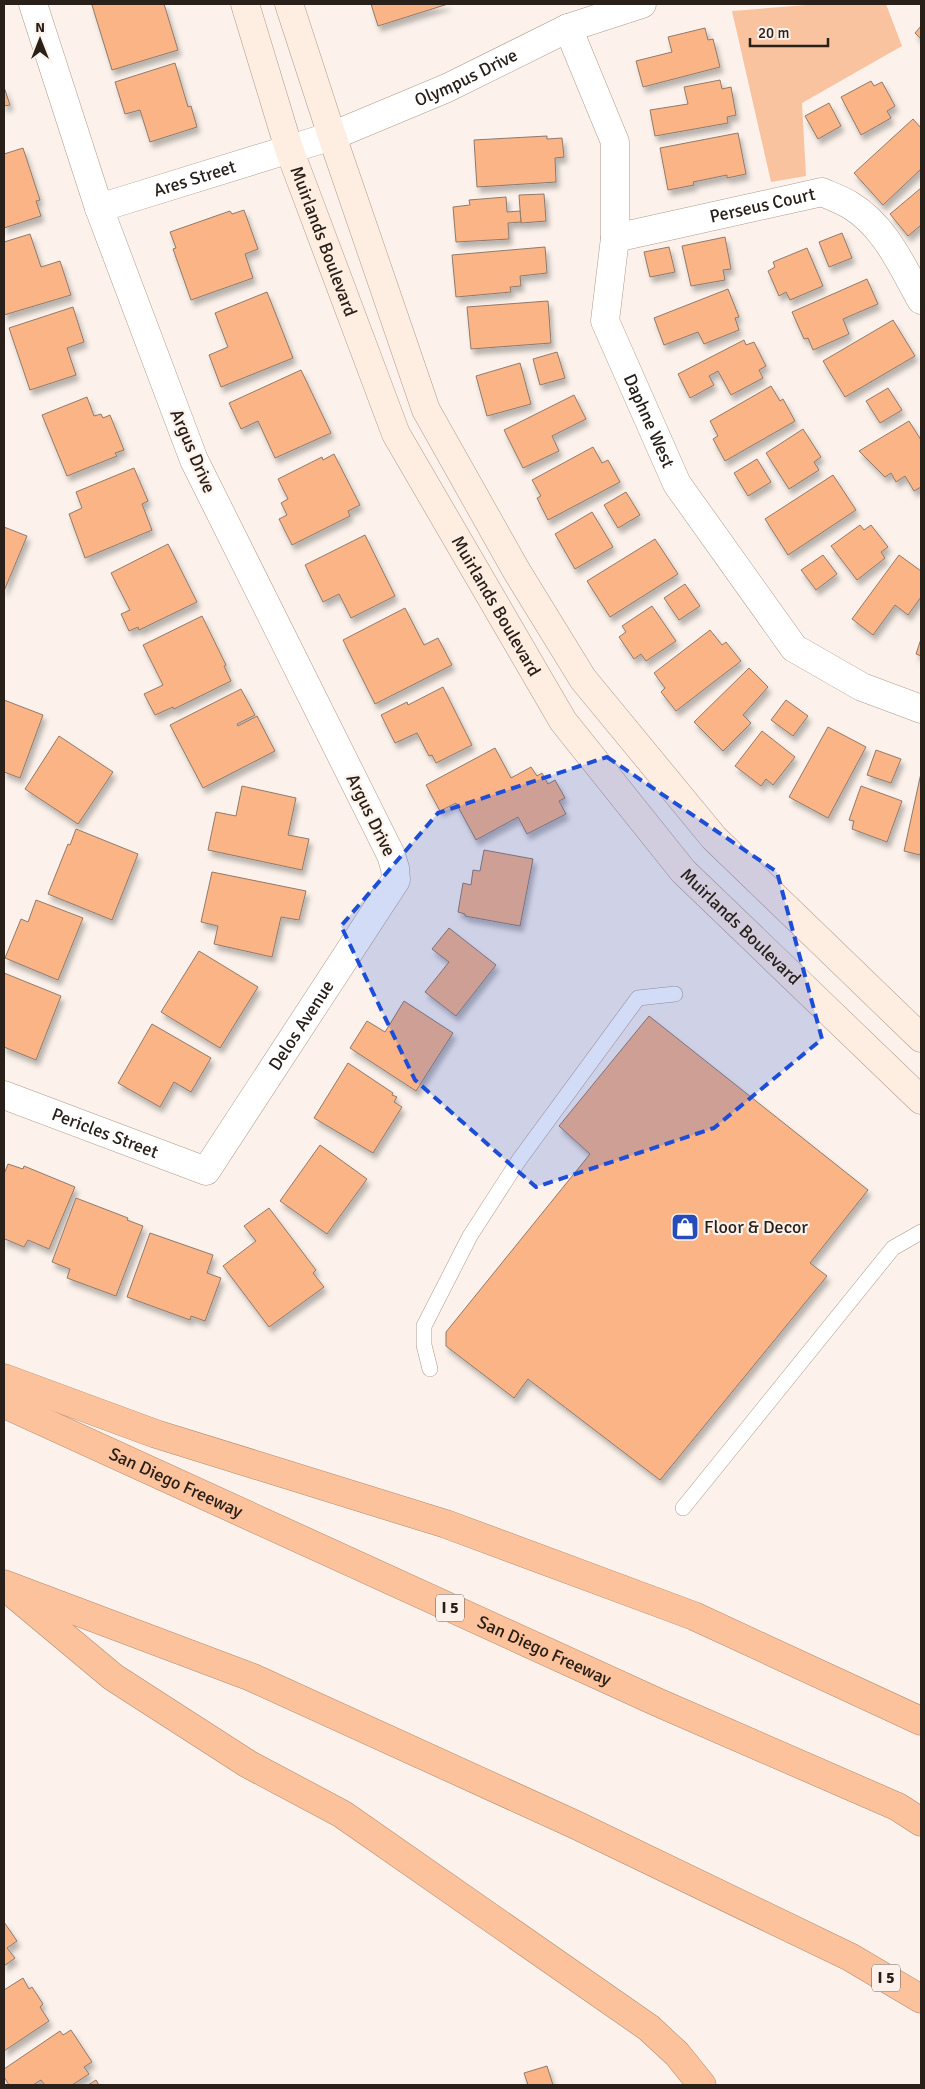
<svg xmlns="http://www.w3.org/2000/svg" width="925" height="2089" font-family="Signika,sans-serif">
<defs>
<filter id="shadow"><feDropShadow dx="3" dy="5.5" stdDeviation="2.5" flood-color="#0004"/></filter>
</defs>
<rect width="100%" height="100%" fill="#fcf2eb"/>
<path fill="#fac39f" d="M819,4H886L902,46L802,103L806,176L771,182L732,11Z"/>
<g fill="#fab485" stroke="#907a6c" filter="url(#shadow)">
<path d="M94,4H164L178,50L112,70L92,5Z"/>
<path d="M371,4H448L378,26Z"/>
<path d="M921,26V39L915,33Z"/>
<path d="M705,28L708,40L713,39L720,67L643,87L636,61L672,52L668,37Z"/>
<path d="M175,63L188,107L191,106L197,127L150,142L140,110L125,114L115,82Z"/>
<path d="M720,80L722,89L731,87L736,115L727,117L728,123L655,136L650,110L688,104L684,87Z"/>
<path d="M871,81L874,86L882,82L895,106L887,111L891,118L861,135L841,97Z"/>
<path d="M4,87L10,105L4,106Z"/>
<path d="M829,103L841,126L818,139L805,116Z"/>
<path d="M913,119L921,128V169L883,205L854,173Z"/>
<path d="M738,133L746,174L727,178V175L693,182L694,185L668,190L660,148Z"/>
<path d="M547,136V139L562,138L564,157L555,158L556,182L477,187L474,140Z"/>
<path d="M23,148L40,200L36,201L41,216L4,228V154Z"/>
<path d="M921,188V225L908,236L890,214Z"/>
<path d="M544,194L546,221L521,223L519,195Z"/>
<path d="M506,197L507,212L520,211L521,222L508,223L509,239L456,242L453,207L470,205L469,200Z"/>
<path d="M244,210L258,249L245,254L253,278L191,300L173,249L176,248L170,232L230,211L232,214Z"/>
<path d="M842,233L852,258L829,267L819,242Z"/>
<path d="M30,234L41,267L60,261L71,295L4,315V242Z"/>
<path d="M725,237L731,269L723,270L725,280L691,286L682,246Z"/>
<path d="M545,247L547,273L520,276L521,286L510,287L511,292L456,297L452,255Z"/>
<path d="M669,247L675,272L650,277L644,252Z"/>
<path d="M807,248L823,286L790,300L786,292L779,296L768,271L775,267L773,262Z"/>
<path d="M867,279L878,304L843,319L849,334L813,350L808,338L804,339L792,312Z"/>
<path d="M728,289L739,317L735,318L739,330L704,344L698,332L664,345L654,318Z"/>
<path d="M267,292L293,358L221,387L209,355L228,347L215,313Z"/>
<path d="M548,301L551,343L471,349L467,307Z"/>
<path d="M73,307L84,342L67,348L76,375L30,390L9,328Z"/>
<path d="M893,320L915,356L845,397L823,361Z"/>
<path d="M744,340L746,345L754,342L766,366L759,370L763,378L731,395L718,371L709,376L714,385L690,398L678,374Z"/>
<path d="M557,352L565,378L540,385L533,359Z"/>
<path d="M520,363L531,404L487,416L476,376Z"/>
<path d="M301,370L331,433L275,458L258,421L241,429L229,403Z"/>
<path d="M771,386L780,401L783,399L795,421L725,461L713,439L718,436L710,421Z"/>
<path d="M888,388L902,410L880,423L866,401Z"/>
<path d="M574,395L586,419L552,436L559,451L523,468L504,430Z"/>
<path d="M87,397L94,416L101,414L103,418L110,415L124,450L115,453L117,456L67,476L42,415Z"/>
<path d="M909,421L921,440V487L914,491L905,476L896,482L891,473L885,477L859,451Z"/>
<path d="M803,429L821,457L814,462L819,470L789,489L766,453Z"/>
<path d="M593,447L602,463L608,460L620,482L548,520L537,498L541,496L532,480Z"/>
<path d="M334,454L360,505L348,511L350,516L292,545L279,519L287,515L281,503L288,499L278,479L322,457L323,460Z"/>
<path d="M757,459L771,482L748,496L734,473Z"/>
<path d="M134,468L148,501L142,504L152,530L85,558L69,514L82,508L76,492Z"/>
<path d="M833,475L856,510L788,555L765,519Z"/>
<path d="M626,492L640,515L618,528L604,505Z"/>
<path d="M592,512L613,547L575,569L555,534Z"/>
<path d="M860,525L864,530L871,525L888,547L881,552L885,558L857,580L831,546Z"/>
<path d="M4,527L27,536L4,591Z"/>
<path d="M365,535L395,596L351,618L339,594L323,602L305,565Z"/>
<path d="M655,539L678,574L610,617L587,581Z"/>
<path d="M168,544L197,602L139,630L138,627L129,631L121,614L130,610L111,573Z"/>
<path d="M823,555L837,574L816,590L801,570Z"/>
<path d="M899,555L921,571V597L908,615L895,605L873,635L852,619Z"/>
<path d="M685,584L700,606L679,620L664,598Z"/>
<path d="M652,606L676,641L646,661L641,654L634,659L619,637L626,632L622,626Z"/>
<path d="M405,608L424,645L438,638L452,665L375,704L343,640Z"/>
<path d="M202,616L226,665L224,666L231,681L174,709L173,707L155,715L144,694L163,685L143,645Z"/>
<path d="M710,630L722,645L726,642L741,661L676,711L661,692L665,688L654,673Z"/>
<path d="M921,639V656L916,654Z"/>
<path d="M749,668L768,687L743,715L751,723L723,751L694,722Z"/>
<path d="M443,687L472,745L436,763L432,755L429,756L417,733L395,743L381,715L407,702L408,705Z"/>
<path d="M241,689L255,715L237,724L238,726L257,716L275,751L203,788L170,725Z"/>
<path d="M4,700L43,715L20,778L4,772Z"/>
<path d="M786,700L808,716L793,736L771,720Z"/>
<path d="M828,727L866,747L828,818L789,797Z"/>
<path d="M762,731L795,757L773,785L766,779L761,786L735,766Z"/>
<path d="M59,736L113,772L78,824L25,789Z"/>
<path d="M495,748L511,778L531,767L537,776L542,773L548,784L555,780L565,798L559,801L566,814L527,834L518,817L476,840L456,803L440,811L426,785Z"/>
<path d="M876,750L901,759L891,783L867,775Z"/>
<path d="M921,773V850L920,855L904,851Z"/>
<path d="M242,786L296,798L288,835L309,839L302,870L208,850L216,812L236,816Z"/>
<path d="M861,786L902,801L887,842L852,829L854,821L849,820Z"/>
<path d="M76,829L138,854L112,920L48,894L68,844L70,845Z"/>
<path d="M484,850L533,859L520,926L465,916V914L458,912L463,883L471,885L473,870L480,871Z"/>
<path d="M212,872L306,891L299,920L281,917L272,957L214,944L218,926L201,922Z"/>
<path d="M36,900L83,918L58,980L5,958L21,919L28,922Z"/>
<path d="M449,928L496,965L456,1016L425,992L449,962L432,949Z"/>
<path d="M199,951L258,987L220,1048L161,1012Z"/>
<path d="M4,973L61,996L36,1060L4,1047Z"/>
<path d="M404,1001L453,1033L416,1091L350,1048L367,1021L385,1032Z"/>
<path d="M649,1016L868,1190L810,1263L827,1276L660,1480L528,1379L514,1398L446,1346V1332L590,1154L559,1126Z"/>
<path d="M152,1024L211,1058L191,1092L174,1082L160,1107L118,1083Z"/>
<path d="M348,1063L393,1093L392,1095L397,1097L394,1102L402,1107L373,1153L314,1118Z"/>
<path d="M320,1145L367,1179L327,1234L280,1201Z"/>
<path d="M8,1164L23,1169L24,1166L75,1187L49,1249L28,1240L24,1247L5,1239L4,1243V1174Z"/>
<path d="M76,1198L128,1218L127,1220L143,1226L116,1296L67,1278L70,1269L52,1262Z"/>
<path d="M269,1208L316,1270L313,1273L324,1287L269,1327L223,1266L256,1241L244,1226Z"/>
<path d="M150,1233L213,1255L207,1273L221,1278L205,1321L191,1316L190,1320L127,1297Z"/>
<path d="M4,1922L17,1941L7,1948L15,1958L4,1966Z"/>
<path d="M23,1978L29,1989L32,1987L43,2004L40,2007L49,2021L4,2051V1990Z"/>
<path d="M71,2030L92,2062L84,2067L89,2074L72,2085H45L41,2080L33,2085H9L4,2077V2069L60,2031L63,2035Z"/>
<path d="M547,2066L553,2085H528L524,2073Z"/>
<path d="M96,2080L99,2085H88Z"/>
</g>
<g fill="none" stroke-linecap="round" stroke-linejoin="round">
<defs>
<g id="service">
<path d="M430,1369L424,1345V1326L470,1236L519,1160L638,998L675,994"/>
<path d="M683,1508L893,1248L921,1232"/>
</g>
<g id="minor">
<path id="s1" d="M568,28L615,142V238L605,321L677,484L794,648L862,687L921,709"/>
<path id="s2" d="M615,238L822,192C831,196 842,200 850,205C885,226 902,266 921,300"/>
<path id="s3" d="M4,1095L206,1171L396,880L395,868L391,855L194,460L99,208L33,4"/>
</g>
<g id="tertiary">
<path id="s4" d="M99,208L332,136L447,88L568,28L642,4"/>
</g>
<g id="secondary">
<path id="s5" d="M245,4L289,149L396,434L563,721L683,871L921,1100"/>
<path d="M289,4L332,136L426,410L516,570L583,679L714,838L921,1038"/>
</g>
<g id="motorway">
<path d="M4,1378L156,1434L446,1524L694,1616L921,1721"/>
<path id="s6" d="M4,1404L657,1702L898,1807L921,1822"/>
<path d="M4,1584L251,1677L576,1825L850,1957L921,1999"/>
<path d="M16,1596L113,1677L248,1764L342,1814L649,2028L677,2054L702,2085"/>
</g>
</defs>
<use href="#service" stroke="#b0998a" stroke-width="16"/>
<use href="#minor" stroke="#b0998a" stroke-width="29"/>
<use href="#tertiary" stroke="#b0998a" stroke-width="29"/>
<use href="#secondary" stroke="#b0998a" stroke-width="29"/>
<use href="#motorway" stroke="#b2896e" stroke-width="29"/>
<use href="#service" stroke="#fff" stroke-width="15"/>
<use href="#minor" stroke="#fff" stroke-width="28"/>
<use href="#tertiary" stroke="#fff" stroke-width="28"/>
<use href="#secondary" stroke="#feede1" stroke-width="28"/>
<use href="#motorway" stroke="#fbc29c" stroke-width="28"/>
</g>
<path fill="#1d4ed8" fill-opacity="0.2" stroke="#1d4ed8" stroke-width="4" stroke-dasharray="10 6" stroke-linejoin="round" d="M607,757L777,872L822,1039L714,1128L536,1187L415,1080L341,926L438,813Z"/>
<defs>
<symbol id="shop-square" viewBox="-11 -11 22 22"><rect x="-9" y="-9" width="18" height="18" rx="4" fill="#264cbb" stroke="#fcf2eb"/><path d="M-5-2.5h2.3a2.7 3.5 0 0 1 5.4 0H5L5.5 6h-11ZM-1.5-2.5h3a1.5 2.3 0 0 0-3 0Z" fill="#fff"/></symbol>
</defs>
<g fill-rule="evenodd">
<use href="#shop-square" x="669" y="1211" width="32" height="32"/>
</g>
<g text-anchor="middle" dominant-baseline="central" stroke-width="4.5" stroke-linejoin="round" paint-order="stroke">
<g fill="#fcf2eb" stroke="#685f59" stroke-width="1">
<rect x="436" y="1594.5" width="28" height="27" rx="4"/>
<rect x="872" y="1964.5" width="28" height="27" rx="4"/>
</g>
<g font-size="16" font-weight="bold" fill="#29201a">
<text x="450" y="1608">I 5</text>
<text x="886" y="1978">I 5</text>
</g>
<g font-size="18" fill="#29201a" stroke="#fcf2eb">
<text stroke="none"><textPath href="#s4" startOffset="390">Olympus Drive</textPath></text>
<text stroke="none"><textPath href="#s4" startOffset="100">Ares Street</textPath></text>
<text stroke="none"><textPath href="#s2" startOffset="151">Perseus Court</textPath></text>
<text stroke="none"><textPath href="#s5" startOffset="250">Muirlands Boulevard</textPath></text>
<text stroke="none"><textPath href="#s1" startOffset="412">Daphne West</textPath></text>
<text transform="translate(193 451) rotate(67)">Argus Drive</text>
<text stroke="none"><textPath href="#s5" startOffset="655">Muirlands Boulevard</textPath></text>
<text transform="translate(371 815) rotate(64)">Argus Drive</text>
<text stroke="none"><textPath href="#s5" startOffset="1060">Muirlands Boulevard</textPath></text>
<text stroke="none"><textPath href="#s3" startOffset="390">Delos Avenue</textPath></text>
<text stroke="none"><textPath href="#s3" startOffset="108">Pericles Street</textPath></text>
<text stroke="none"><textPath href="#s6" startOffset="189">San Diego Freeway</textPath></text>
<text stroke="none"><textPath href="#s6" startOffset="594">San Diego Freeway</textPath></text>
</g>
<g font-size="18" fill="#29201a" stroke="#fcf2eb" text-anchor="start">
<text x="704" y="1227">Floor &amp; Decor</text>
</g>
</g>
<rect width="925" height="2089" fill="none" stroke="#29201a" stroke-width="10"/>
<g transform="translate(40 40)" stroke="#fcf2eb" stroke-width="4" paint-order="stroke">
<path d="M0-4L9 19L0 12L-9 19Z" fill="#29201a"/>
<text y="-8" font-size="14" font-weight="bold" text-anchor="middle" fill="#29201a">N</text>
</g>
<path d="M750 38v8h78v-8" fill="none" stroke="#29201a" stroke-width="2.5"/>
<text x="758" y="38" font-size="15" fill="#29201a" stroke="#fcf2eb" stroke-width="4" paint-order="stroke">20 m</text>
</svg>
